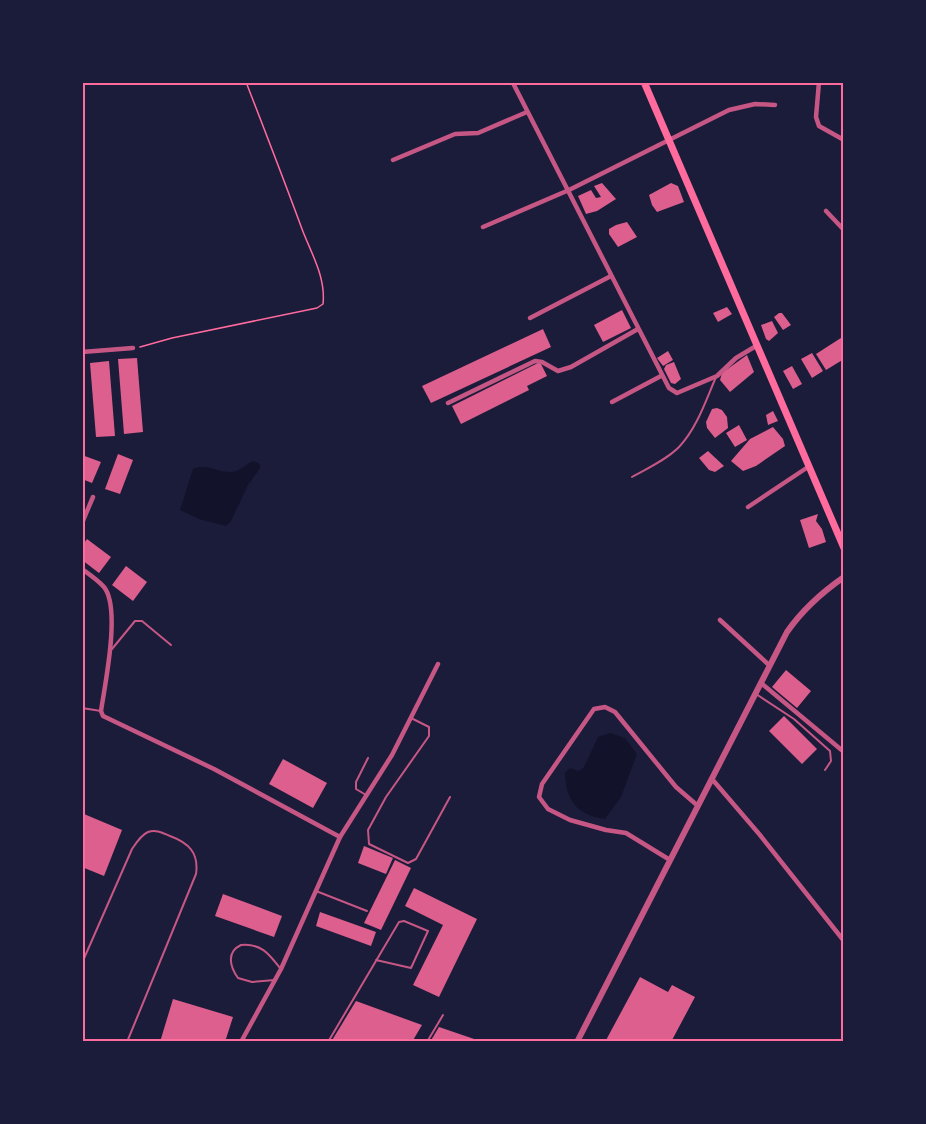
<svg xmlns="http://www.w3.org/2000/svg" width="926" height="1124" font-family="Roboto,sans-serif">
<rect width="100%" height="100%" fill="#1b1b3a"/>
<g fill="#12122b">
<path d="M253,461L260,464V468L248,485L231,521L226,526L199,519L180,510L193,469C206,463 219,473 231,472C239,472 246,464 253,461Z"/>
<path d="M610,733L625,738L637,754L621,797L605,819C576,815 566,800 565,773L570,768L579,771L584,767L598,737Z"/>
</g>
<g fill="#dd5f8e">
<path d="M602,183L616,199L597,211L586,214L578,196L591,190L596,198L601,197L594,186Z"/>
<path d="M671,183L678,186L684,202L657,212L652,205L649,195Z"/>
<path d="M627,222L637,237L618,247L609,234V229L616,225Z"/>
<path d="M727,307L732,314L718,322L713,313Z"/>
<path d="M622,310L631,328L603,342L594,325Z"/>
<path d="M779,313H782L791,325L783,330L774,317Z"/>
<path d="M772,321L778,333L769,341L766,339L761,325Z"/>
<path d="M543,329L551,347L431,403L422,386Z"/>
<path d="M844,336V359L826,370L816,354Z"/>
<path d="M668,351L673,360L663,366L657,358Z"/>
<path d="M812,353L823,371L812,378L801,359Z"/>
<path d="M747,355L754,372L730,392L720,380L722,373Z"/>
<path d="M137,358L143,432L124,434L118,359Z"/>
<path d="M109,361L115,436L96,437L90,363Z"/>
<path d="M540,362L547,376L527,386L529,390L461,424L452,406Z"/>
<path d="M674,362L681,379L675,384L671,383L664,369L666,365Z"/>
<path d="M792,366L802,384L793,389L783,371Z"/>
<path d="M717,408L722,410L727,417L728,428L715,438L707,428L706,422L712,409Z"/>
<path d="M773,411L778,421L768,425L766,415Z"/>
<path d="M739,425L747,440L735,447L726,433Z"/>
<path d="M773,427L783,439L785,446L756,466L743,471L731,461L750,439Z"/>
<path d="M708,451L724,466L715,472L709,470L699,458Z"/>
<path d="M118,454L133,460L120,494L105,489Z"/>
<path d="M82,455L101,462L92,483L82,479Z"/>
<path d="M818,514L816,521L822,529L826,542L809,548L800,520Z"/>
<path d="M87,539L111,557L99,573L82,560V546Z"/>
<path d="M126,566L147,582L133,601L112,585Z"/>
<path d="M786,670L811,691L797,708L772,687Z"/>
<path d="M784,716L817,749L802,764L769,731Z"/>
<path d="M283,759L327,783L313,808L269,784Z"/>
<path d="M84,814L122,830L104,876L82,867Z"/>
<path d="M364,846L393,858L386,874L358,863Z"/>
<path d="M395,860L411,868L381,930L364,923Z"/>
<path d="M414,888L477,919L439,997L413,985L443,925L405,906Z"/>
<path d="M223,894L282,916L274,937L215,916Z"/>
<path d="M320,912L376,932L371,946L316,926Z"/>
<path d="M640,977L668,992L672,985L695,997L671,1042H605Z"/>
<path d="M173,999L233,1017L225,1042H160Z"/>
<path d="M356,1001L422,1025L412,1042H331Z"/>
<path d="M439,1027L480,1041V1042H430Z"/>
</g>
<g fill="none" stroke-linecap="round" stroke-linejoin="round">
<path stroke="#ff6b9d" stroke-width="1.5" d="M140,347L172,338L317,308L323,304C326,277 311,253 302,229C284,180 265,131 246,82"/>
<g stroke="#c65784" stroke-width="2">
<path d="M632,477C648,468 666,460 679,447C697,428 706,400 716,377"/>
<path d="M112,649L135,621H142L171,645"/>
<path d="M756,694L794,719L830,751L831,761L825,770"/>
<path d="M82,708L101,711"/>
<path d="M411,718L429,727V736L386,797L368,830L369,844L408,863L416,859L450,797"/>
<path d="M366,795L356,789V782L368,758"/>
<path d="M316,891L367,911"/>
<path d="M82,963L132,849C136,843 141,835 148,832C156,829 163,833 170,836C189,843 199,853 196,874L127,1042"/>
<path d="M275,980L252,982L238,978C230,967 226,952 241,945C261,943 269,954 280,968"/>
<path d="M328,1042L399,922L404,921L428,931L411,968L376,960"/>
<path d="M427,1042L443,1015"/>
</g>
<g stroke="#c65784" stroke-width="4.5">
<path d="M819,82L816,117L819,126L844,140"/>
<path d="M514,85L669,388L677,393L717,376L736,358L756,346"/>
<path d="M393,160L455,134L478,133L527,112"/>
<path d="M826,211L844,230"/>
<path d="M483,227L569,190L729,110L755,104L775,105"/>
<path d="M530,318L611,276"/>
<path d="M82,352L133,348"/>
<path d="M612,402L661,376"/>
<path d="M448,403L535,361L542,362L558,371L571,367L638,329"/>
<path d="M748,507L808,467"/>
<path d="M82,523L93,497"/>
<path d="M82,569C89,574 98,580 104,587C121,608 105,684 101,711L103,716L214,769L340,837"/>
<path d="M720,620L769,665"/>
<path d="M761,683L844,752"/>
<path d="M712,779L760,835L844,941"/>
<path d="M844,805V813"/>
<path d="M670,860L626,833L606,830L570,820L548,809L539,797L542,784L594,709L605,707L615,712L676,787L698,806"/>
<path d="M241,1042L281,969L340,837L392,755L438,664"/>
</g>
<path stroke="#c65784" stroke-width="6" d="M577,1042L787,632C803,609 821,593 844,577"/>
<path stroke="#ff6b9d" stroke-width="7" d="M644,82L844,548"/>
</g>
<rect width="926" height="1124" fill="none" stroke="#1b1b3a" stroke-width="168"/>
<rect x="84" y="84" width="758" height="956" fill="none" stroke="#ff6b9d" stroke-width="2"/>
</svg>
